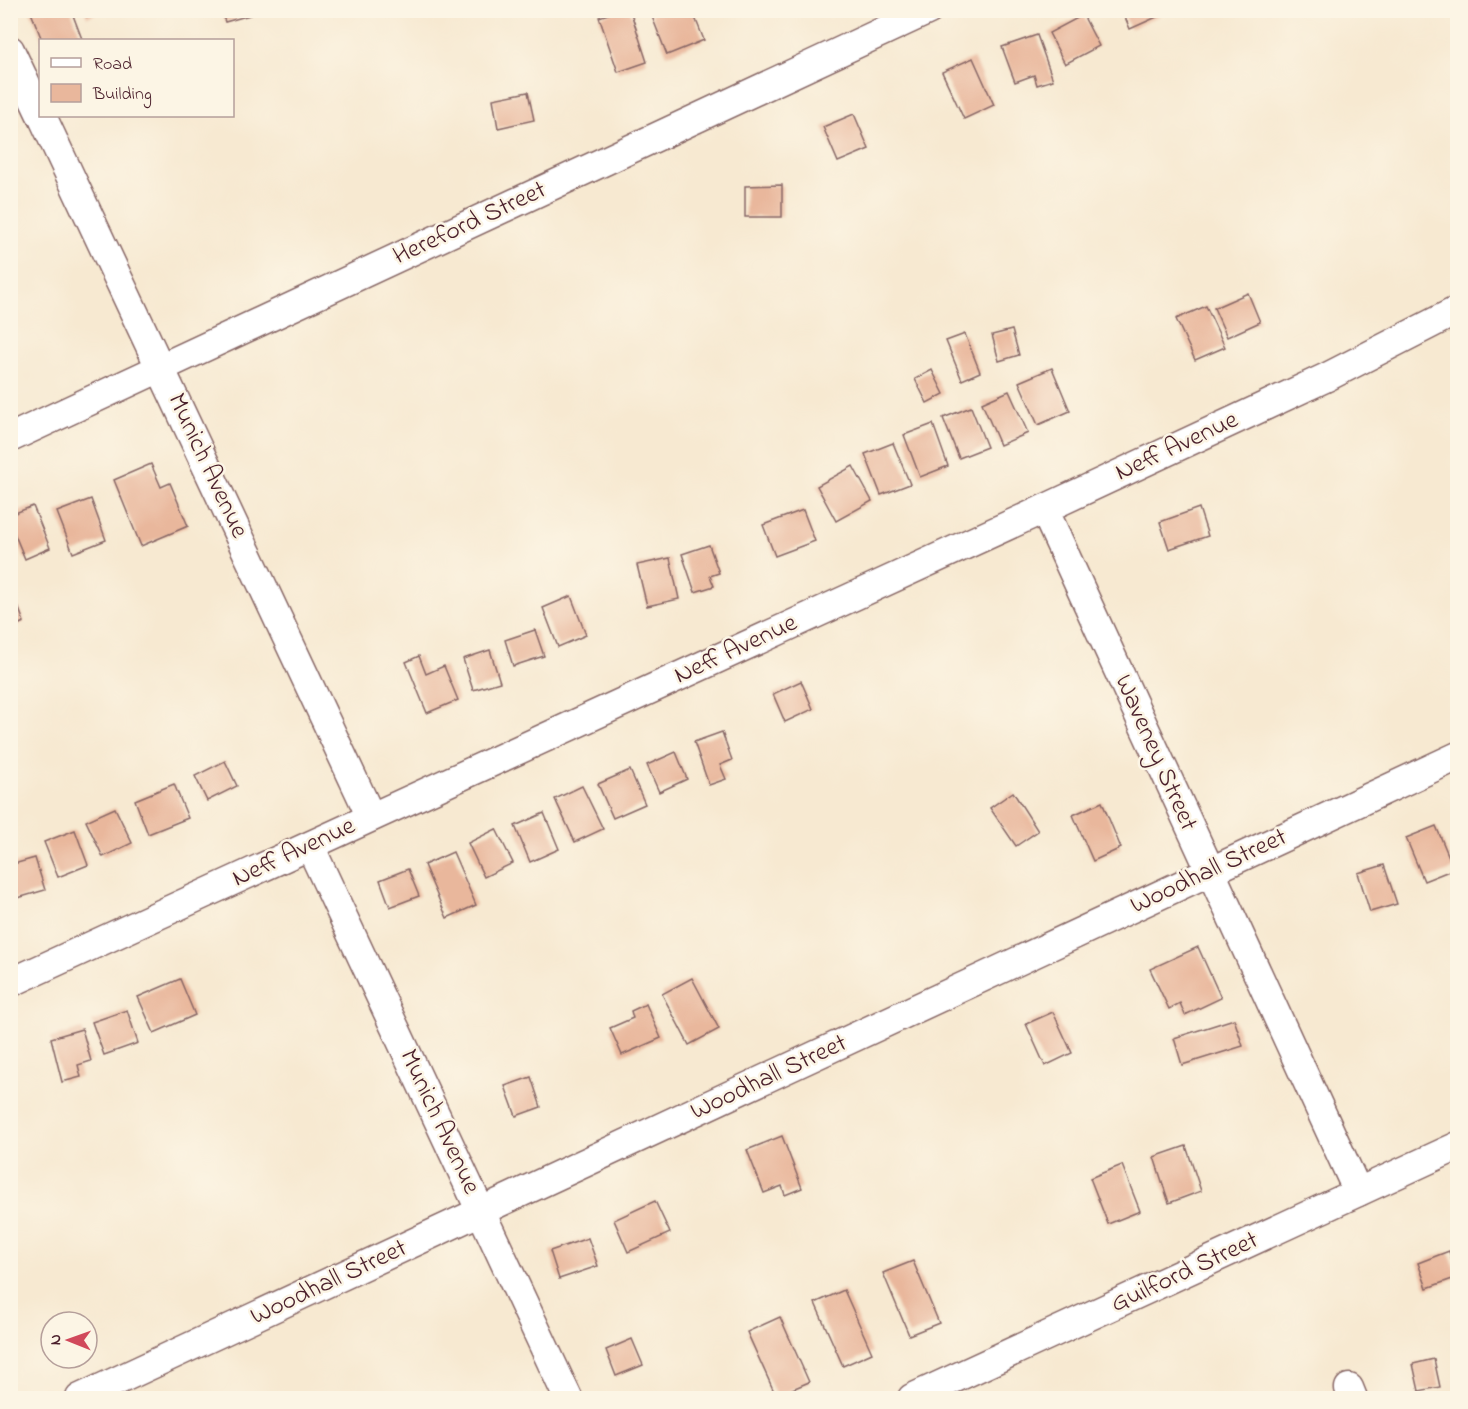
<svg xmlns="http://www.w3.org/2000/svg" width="1468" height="1409" font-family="'Indie Flower',sans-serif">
<rect width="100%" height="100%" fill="#fcf5e5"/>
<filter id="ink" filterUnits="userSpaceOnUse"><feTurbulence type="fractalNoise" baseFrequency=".0167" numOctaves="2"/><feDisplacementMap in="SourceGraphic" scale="12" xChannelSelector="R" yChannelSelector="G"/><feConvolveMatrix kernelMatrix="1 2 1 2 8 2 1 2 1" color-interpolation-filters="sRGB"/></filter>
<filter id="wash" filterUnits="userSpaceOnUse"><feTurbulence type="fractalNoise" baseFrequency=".008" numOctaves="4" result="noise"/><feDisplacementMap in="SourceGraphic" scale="24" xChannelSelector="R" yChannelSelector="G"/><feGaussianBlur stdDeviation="1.35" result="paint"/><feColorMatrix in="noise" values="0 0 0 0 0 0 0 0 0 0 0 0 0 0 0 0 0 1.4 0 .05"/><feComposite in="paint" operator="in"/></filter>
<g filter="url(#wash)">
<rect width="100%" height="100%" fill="#f7e9d1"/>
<g id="blocks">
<g fill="#e9b79c">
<path d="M30,10H71L82,39L42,40Z"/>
<path d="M84,10H103L87,17Z"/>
<path d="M221,10H249L250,15L225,22Z"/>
<path d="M620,10H630L647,62L618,72L599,17Z"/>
<path d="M660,10H692L704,40L667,55L651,14Z"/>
<path d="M1122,10H1159L1161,15L1130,29Z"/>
<path d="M1083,15L1099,46L1065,64L1049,33Z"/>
<path d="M1037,35L1053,80L1037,85L1034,75L1015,82L1002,47Z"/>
<path d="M973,58L994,105L964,119L942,72Z"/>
<path d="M528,92L534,120L498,128L493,99Z"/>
<path d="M854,114L869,149L838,162L823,127Z"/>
<path d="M782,185V217H745V186Z"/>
<path d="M1248,293L1260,322L1227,337L1214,308Z"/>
<path d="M1206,306L1225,347L1195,360L1176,319Z"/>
<path d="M1012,330L1019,355L999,361L992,335Z"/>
<path d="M965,334L980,372L962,380L946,341Z"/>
<path d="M1052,368L1070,411L1038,425L1019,382Z"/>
<path d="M932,370L944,394L927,403L915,379Z"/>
<path d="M1009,391L1028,433L1000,445L982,403Z"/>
<path d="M971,407L987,447L959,458L943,418Z"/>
<path d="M933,424L948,466L920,477L904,435Z"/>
<path d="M893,443L910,484L881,495L865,454Z"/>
<path d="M151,464L161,487L170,483L188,526L141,546L114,480Z"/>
<path d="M853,466L872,501L836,521L817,486Z"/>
<path d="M91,499L106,540L73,553L57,512Z"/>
<path d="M33,506L50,548L25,559L10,523V515Z"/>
<path d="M1199,508L1208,536L1169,549L1160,522Z"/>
<path d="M803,510L815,541L775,556L763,525Z"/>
<path d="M709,545L719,573L710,576L714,586L695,592L682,554Z"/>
<path d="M670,558L679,599L647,606L637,565Z"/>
<path d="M12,590L24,622L10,628V591Z"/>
<path d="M571,596L586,635L558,647L543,608Z"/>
<path d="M535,630L544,656L513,666L505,640Z"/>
<path d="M490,650L500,682L473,690L463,659Z"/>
<path d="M419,656L426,674L444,666L458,700L427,713L406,662Z"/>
<path d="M801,681L813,709L785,722L773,694Z"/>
<path d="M722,732L732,760L720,765L726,779L709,785L694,742Z"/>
<path d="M676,752L687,779L659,792L647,765Z"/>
<path d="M225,761L237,786L207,801L195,776Z"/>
<path d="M630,770L645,804L613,818L598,784Z"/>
<path d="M174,784L188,818L148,834L135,800Z"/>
<path d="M582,786L603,829L575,842L555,799Z"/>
<path d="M1013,792L1038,831L1016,846L990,808Z"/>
<path d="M1102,802L1121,848L1093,861L1073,815Z"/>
<path d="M115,808L132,843L103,857L86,821Z"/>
<path d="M544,813L559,849L530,862L515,826Z"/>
<path d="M1436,826L1454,869L1424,881L1406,838Z"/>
<path d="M496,829L513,863L484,877L468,843Z"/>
<path d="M75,830L88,865L58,877L44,842Z"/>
<path d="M453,852L476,905L447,918L424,865Z"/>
<path d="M35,858L45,890L11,900L10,865Z"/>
<path d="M1384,865L1397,904L1370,912L1358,873Z"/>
<path d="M408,869L419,896L390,907L380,880Z"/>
<path d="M1198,947L1221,998L1185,1015L1180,1003L1169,1009L1150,969Z"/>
<path d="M692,978L719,1029L689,1045L662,994Z"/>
<path d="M180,979L195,1015L154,1033L138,997Z"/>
<path d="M646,1004L661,1038L622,1055L610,1028L633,1018L631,1011Z"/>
<path d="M127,1010L138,1043L104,1055L92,1022Z"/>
<path d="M1053,1012L1072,1053L1045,1066L1026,1024Z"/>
<path d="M1234,1019L1243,1046L1182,1065L1174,1038Z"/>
<path d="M82,1029L91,1061L78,1065L81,1077L62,1082L51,1038Z"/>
<path d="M531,1077L541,1107L516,1116L505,1086Z"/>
<path d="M782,1136L802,1188L785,1195L782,1186L764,1193L747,1150Z"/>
<path d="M1186,1146L1201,1191L1169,1203L1154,1157Z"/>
<path d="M1122,1165L1140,1211L1108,1224L1090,1178Z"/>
<path d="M655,1201L670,1233L628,1252L614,1220Z"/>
<path d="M588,1238L598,1266L559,1279L550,1251Z"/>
<path d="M1449,1251L1458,1277L1427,1288L1418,1263Z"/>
<path d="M913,1261L939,1323L909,1335L883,1273Z"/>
<path d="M844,1290L872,1353L843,1366L815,1303Z"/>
<path d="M780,1317L809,1382L776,1396L747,1332Z"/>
<path d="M632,1339L643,1365L616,1376L606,1350Z"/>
<path d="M1434,1359L1440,1387L1419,1391L1413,1364Z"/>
<path d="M670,1393L673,1398H657Z"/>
</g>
</g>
</g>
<g filter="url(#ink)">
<use href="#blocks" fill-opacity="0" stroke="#876665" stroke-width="1.5"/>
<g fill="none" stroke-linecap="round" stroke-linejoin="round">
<defs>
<g id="street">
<path d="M10,50L40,113"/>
<path d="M42,116L371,817"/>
<path d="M10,438L929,10"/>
<path d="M1044,509L1358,1192"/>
<path d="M310,846L568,1398"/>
<path d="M10,983L1044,509L1327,377L1458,310"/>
<path d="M1349,1388L1353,1398"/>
<path d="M80,1398L1458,756"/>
<path d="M912,1398L1458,1146"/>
</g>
</defs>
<use href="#street" stroke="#876665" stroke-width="31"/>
<use href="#street" stroke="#fff" stroke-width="28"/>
</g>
</g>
<g text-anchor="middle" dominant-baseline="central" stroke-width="5" stroke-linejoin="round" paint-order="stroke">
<g font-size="26" fill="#4a1f2b" stroke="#fcf5e5">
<text transform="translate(470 224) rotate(-25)">Hereford Street</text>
<text transform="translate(1177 447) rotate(-25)">Neff Avenue</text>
<text transform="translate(207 466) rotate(65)">Munich Avenue</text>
<text transform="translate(736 650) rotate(-25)">Neff Avenue</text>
<text transform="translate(1155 753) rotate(66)">Waveney Street</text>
<text transform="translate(294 853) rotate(-25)">Neff Avenue</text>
<text transform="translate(1209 872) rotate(-25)">Woodhall Street</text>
<text transform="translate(769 1078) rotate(-25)">Woodhall Street</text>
<text transform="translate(439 1122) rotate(65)">Munich Avenue</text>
<text transform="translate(1185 1273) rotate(-25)">Guilford Street</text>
<text transform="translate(329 1283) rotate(-25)">Woodhall Street</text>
</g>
</g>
<rect width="1468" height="1409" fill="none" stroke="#fcf5e5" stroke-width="36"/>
<rect x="39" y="39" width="195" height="78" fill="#fcf5e5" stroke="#b59f9b" stroke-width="1.5"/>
<rect x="51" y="58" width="30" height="9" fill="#ffffff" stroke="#b59f9b" stroke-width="1.5"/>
<text x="93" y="69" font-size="18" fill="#4a1f2b">Road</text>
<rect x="51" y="84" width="30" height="18" fill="#e9b79c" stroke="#b59f9b" stroke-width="1.5"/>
<text x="93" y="99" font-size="18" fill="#4a1f2b">Building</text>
<g transform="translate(69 1340) rotate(271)"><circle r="28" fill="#fcf5e5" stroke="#b59f9b" stroke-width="1.5"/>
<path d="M0-4.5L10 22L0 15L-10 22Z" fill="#d1495b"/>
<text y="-9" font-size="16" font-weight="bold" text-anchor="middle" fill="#4a1f2b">N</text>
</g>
</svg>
